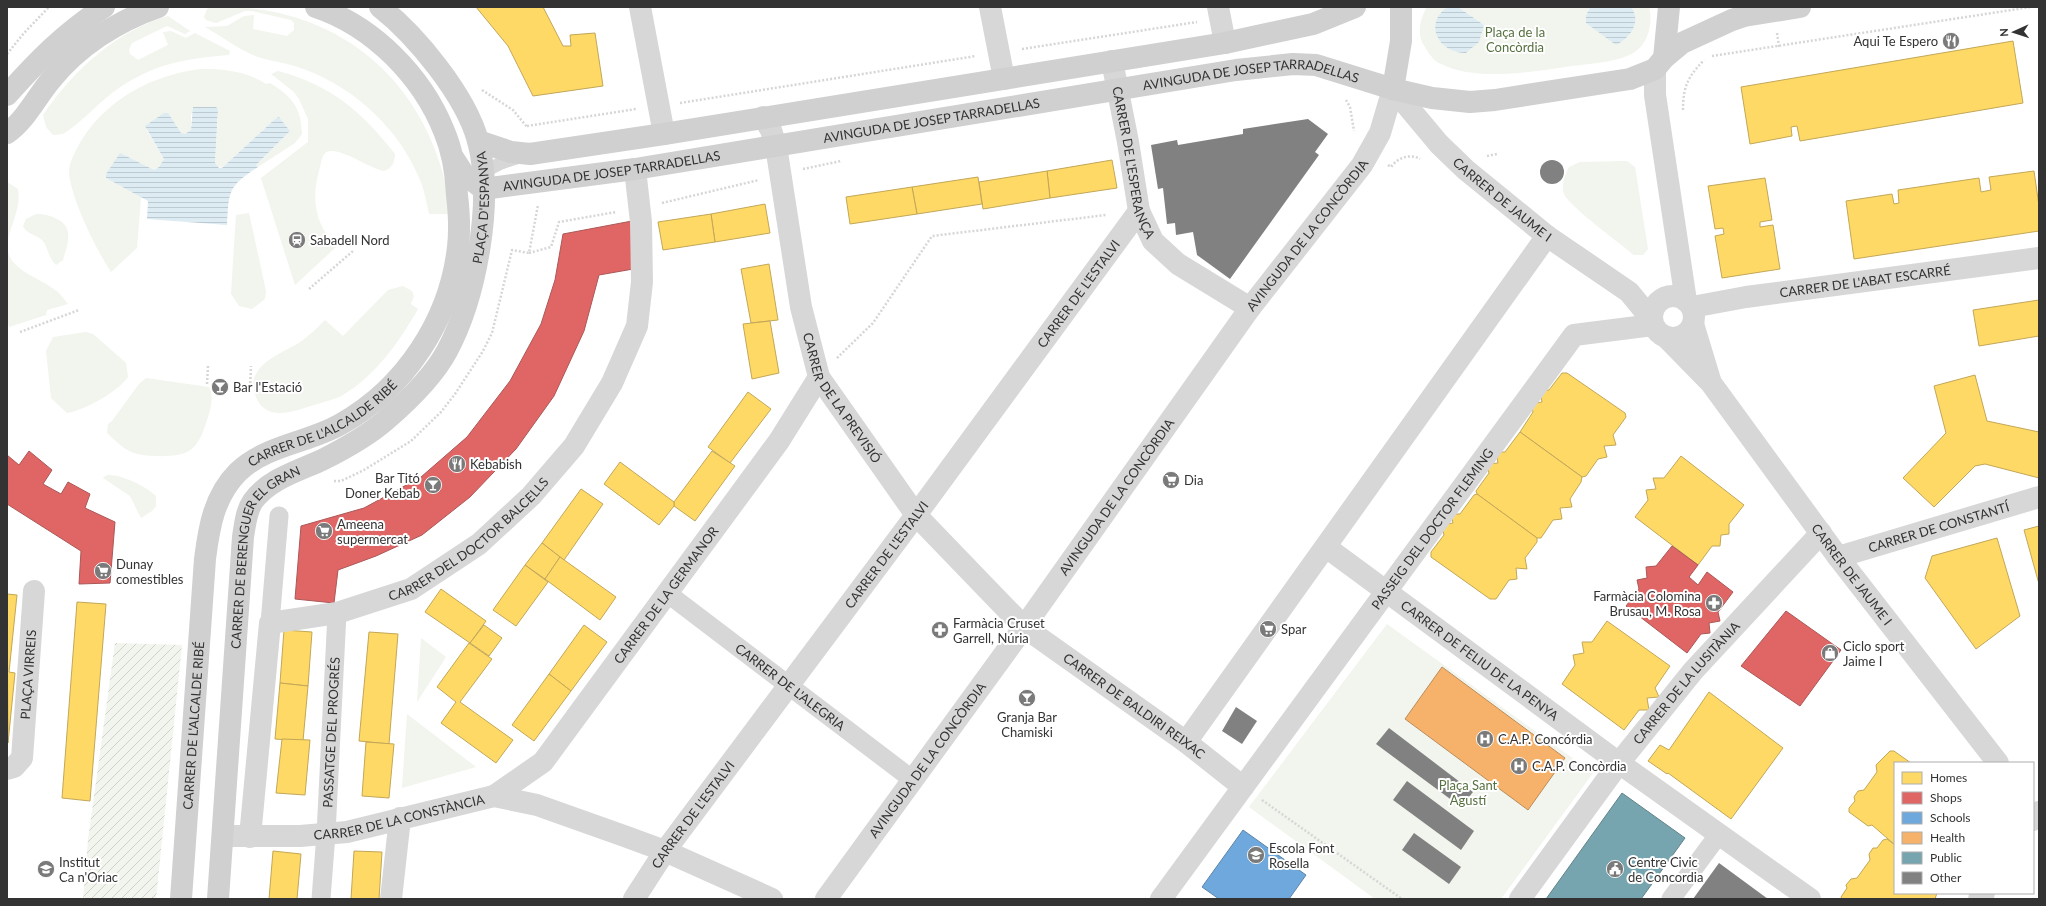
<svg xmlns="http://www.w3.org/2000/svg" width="2046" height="906" font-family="Lato,sans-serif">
<defs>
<pattern id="garden-furrows" width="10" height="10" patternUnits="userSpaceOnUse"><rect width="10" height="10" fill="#f1f5ed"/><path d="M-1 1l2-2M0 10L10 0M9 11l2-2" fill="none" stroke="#cfd2cc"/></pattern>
<pattern id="water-rules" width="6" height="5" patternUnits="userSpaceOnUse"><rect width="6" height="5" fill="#ddebf3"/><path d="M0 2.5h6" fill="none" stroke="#becad1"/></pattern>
</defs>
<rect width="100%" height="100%" fill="#fff"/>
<g fill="#f1f5ed">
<path d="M212,7C327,3 417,69 445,181C448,191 448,203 449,214H429C427,205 425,194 422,185C403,133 357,89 306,70C290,63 274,62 258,57C241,51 221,36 205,27L227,26L244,16L254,15L253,29L287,36L294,30V23L291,20L252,11H245L216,23L206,20L204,17L207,9Z"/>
<path d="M1427,7H1448L1445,9L1460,53C1475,53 1478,37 1484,25L1458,7H1590L1588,10L1616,45L1624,40L1635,19L1631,7H1649C1653,21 1649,42 1636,51C1622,62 1589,64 1571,66C1532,72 1475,82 1439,63C1433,60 1428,52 1425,47C1416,35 1420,19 1427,7Z"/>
<path d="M168,16L190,31L185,34L167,26L132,43L129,50L130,54L138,60L168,45L163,32L171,31L186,38L195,33L230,51L229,55C182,59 151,64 112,93C95,106 81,123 63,134L53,135L46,127L43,115C73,71 116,31 168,16Z"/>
<path d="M201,69C224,69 246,71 266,84L270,83C292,97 301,107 302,134L295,143L258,167L256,165L290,131L279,117L275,119L222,168L216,166L215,163L218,116L191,114V130L185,134H181L179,130L146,129L164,159L159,167L154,170L149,168L106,178L141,197L137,248L111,272C96,249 71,199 69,172C69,162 76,150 81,141C107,99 152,75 201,69Z"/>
<path d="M278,71C331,85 362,112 395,154C395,161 392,169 384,171C369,169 337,144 325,153C321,158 321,165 319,171C311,199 315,226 337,246L295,285L261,178L308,142V119L299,99L294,92L271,74Z"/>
<path d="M1627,161L1635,167L1648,249L1643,255H1634C1621,244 1569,206 1564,194C1561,185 1565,175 1569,167L1580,162Z"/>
<path d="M7,182L18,189C21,208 12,221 8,240C2,269 38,276 55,290C60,293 64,299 68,304L47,310L46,315L9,327L7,320Z"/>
<path d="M249,213L266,291L265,299L252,309L239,306L231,294L236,215Z"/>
<path d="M36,214C44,214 49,215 57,219C75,228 67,245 63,260L56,265C48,258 48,245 41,239C34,234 27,234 23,226L26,219Z"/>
<path d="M403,286L412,291L414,296L411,304L418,309C399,342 376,375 343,395C334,400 323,402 314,405C294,411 267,423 256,397C253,389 252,381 256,374C265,357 288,351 303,340C311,334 318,327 325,320L343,336L388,290Z"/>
<path d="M86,332L93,334L126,363L128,377C117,392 85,410 67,413L51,398L46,351L53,337Z"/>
<path d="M146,378L209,387C214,397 211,407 208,417C204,429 200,444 189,451C178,458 146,457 134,453C124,450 115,440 107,433L108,424L112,421L139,384Z"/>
<path d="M107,475C121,474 146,486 156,496V506L152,511L141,518L130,496L103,478Z"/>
<path d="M1387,624L1593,773L1501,899H1375L1249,807Z"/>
<path d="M421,638L446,657L417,702Z"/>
<path d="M407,714L476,767L402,788Z"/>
</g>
<path fill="url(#garden-furrows)" d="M115,643L182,645L156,899H83L88,840Z"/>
<g fill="url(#water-rules)">
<path d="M1448,7H1458L1484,25L1479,42L1466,53C1436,53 1424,21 1448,7Z"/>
<path d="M1590,7H1631C1642,22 1630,38 1616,45L1586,23V16Z"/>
<path d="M193,107H216L218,109L215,163L219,168H222L275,119L279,117L290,131L256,165L258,167C228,187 229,190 227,225L147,219L148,201L106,178V174L120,153L154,170L159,167L164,159L145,126L164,113H168L181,133L185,134L191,130Z"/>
</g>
<g fill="#ffd966" stroke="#c2a757">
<path d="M476,7H543L563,46H571L570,35L595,33L603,86L533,96L508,46Z"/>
<path d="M2013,41L2023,103L1800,141L1797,126L1791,127L1792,136L1750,144L1741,87Z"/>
<path d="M1112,160L1117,188L1050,198L1047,171Z"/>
<path d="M1047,171L1050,198L983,209L979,182Z"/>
<path d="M2034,171L2039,206V231L1854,259L1846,201L1892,194L1894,204L1899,203L1898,190L1979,178L1981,192L1991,190L1989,177Z"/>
<path d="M978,177L982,204L917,214L912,187Z"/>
<path d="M1765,178L1772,220L1760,222V227L1773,225L1780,269L1722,278L1715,236L1724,234L1723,228L1715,229L1708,186Z"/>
<path d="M912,187L917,214L850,224L846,197Z"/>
<path d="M765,204L770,233L715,242L711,214Z"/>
<path d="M711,214L715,242L663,250L658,222Z"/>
<path d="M769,264L778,320L751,323L741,269Z"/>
<path d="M2039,300V336L1979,346L1973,310Z"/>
<path d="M770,321L779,373L752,379L743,324Z"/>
<path d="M1562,373H1567L1625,413L1626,417L1613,435L1616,445L1604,446L1607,457L1598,459L1586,476L1582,477L1520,432L1533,412L1531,404L1542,402L1540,391L1549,390Z"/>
<path d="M1975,375L1987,421L2039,432V478L1985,464L1975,466L1934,507L1903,478L1946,433L1934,386Z"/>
<path d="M748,392L771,409L730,463L708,447Z"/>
<path d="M1520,432L1582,477L1581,482L1570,499L1572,507L1560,508L1562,519L1553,520L1541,538H1537L1477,494L1476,491L1489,473L1487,464L1498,463L1496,452H1505Z"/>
<path d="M712,451L735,466L695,521L674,506V502Z"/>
<path d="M1681,456L1744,505L1729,524V534L1721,535L1720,546H1712L1698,565L1635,517L1648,500L1646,490L1656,489L1653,478H1664Z"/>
<path d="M620,462L674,502V506L659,525L604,484Z"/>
<path d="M581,489L603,504L564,560L542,543Z"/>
<path d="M1477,494L1537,538V542L1525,558L1527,569L1516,568L1517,579L1509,580L1496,599H1490L1431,557V552L1444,535L1442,525L1453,523L1451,514H1460L1474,495Z"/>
<path d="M2039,526V584L2024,530Z"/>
<path d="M1997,538L2020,616L1976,649L1925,578L1932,556Z"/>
<path d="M542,543L560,557L545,579L525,565Z"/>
<path d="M560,557L616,597L600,620L545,579Z"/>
<path d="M525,565L548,582L516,626L493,610Z"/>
<path d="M441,589L486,621L470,643L425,612Z"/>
<path d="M7,594L17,595L9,672L15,673L8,743Z"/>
<path d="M77,602L106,604L90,801L62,798Z"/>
<path d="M1607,621L1670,666L1655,688L1659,697L1647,698L1649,710H1639L1624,730L1562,684L1575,665L1573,655L1584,653L1582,642H1592Z"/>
<path d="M484,625L502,638L489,656L470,643Z"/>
<path d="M584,625L607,642L571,691L549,674Z"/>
<path d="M284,630L312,632L308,686L280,683Z"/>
<path d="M369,632L398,634L389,744L359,741Z"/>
<path d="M469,643L492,659L460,702L513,740L496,763L441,723L456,702L437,687Z"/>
<path d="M549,674L571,691L534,741L512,725Z"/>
<path d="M280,683L308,686L303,741L275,739Z"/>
<path d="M1709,692L1783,748L1731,819L1668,773L1667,774L1648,761L1660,745L1669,750Z"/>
<path d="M282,739L310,740L305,795L276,793Z"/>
<path d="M366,742L394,744L389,798L362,796Z"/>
<path d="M1890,751H1894L1911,763H1895V845L1872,825L1868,826L1849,812V808L1855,801L1854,797L1858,791L1864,790L1877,772L1876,765Z"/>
<path d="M1887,839L1895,845V893H1937L1935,899H1842L1841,897L1847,888L1846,885L1851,879L1857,878L1870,860L1869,854L1873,848H1877L1883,840Z"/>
<path d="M273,851L301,854L297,899H269Z"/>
<path d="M354,851L382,852L379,899H351Z"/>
</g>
<g fill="#e06666" stroke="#ac5757">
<path d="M632,221L639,268L599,275L584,331L554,396L516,449L470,497L422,535L376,556L338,570L334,603L295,599L301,526L364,508L421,477L467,437L510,381L541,324L555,280L563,234Z"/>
<path d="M29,451L52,470L43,484L61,494L68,482L90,494L85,508L115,522L110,583L79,584L81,551L7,504V455L19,465Z"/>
<path d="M1672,546L1698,565L1689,577L1698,585L1707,572L1733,592L1718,612L1720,621L1709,623L1710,633L1701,634L1687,653L1626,606L1639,589L1637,580L1647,578L1646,567L1656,566Z"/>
<path d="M1786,611L1841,650L1800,706L1741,666Z"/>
</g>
<path fill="#6fa8dc" stroke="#5d85a9" d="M1243,830L1306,875L1289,899H1219L1202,887Z"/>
<path fill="#f6b26b" stroke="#bc8c5a" d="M1442,667L1565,758L1528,810L1405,719Z"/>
<path fill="#76a5af" stroke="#62838a" d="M1622,793L1685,838L1641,899H1546Z"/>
<g fill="#818181">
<path d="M1308,119L1328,134L1315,152L1319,155L1230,279L1197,255L1193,232L1176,235L1175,223L1167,224L1163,188L1158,189L1151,145L1177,140L1178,145L1243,134V129Z"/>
<circle cx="1552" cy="172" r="12"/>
<path d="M1236,707L1257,721L1242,744L1222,731Z"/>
<path d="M1389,728L1473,792L1461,807L1376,744Z"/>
<path d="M1407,781L1474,831L1461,850L1393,800Z"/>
<path d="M1414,833L1461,867L1449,884L1402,850Z"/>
<path d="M1719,863L1768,899H1693Z"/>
</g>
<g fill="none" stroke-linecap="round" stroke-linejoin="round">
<g stroke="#d6d6d6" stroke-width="2.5" stroke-dasharray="2 2" stroke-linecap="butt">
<path d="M1777,33L1779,47"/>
<path d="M1022,49L1197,22"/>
<path d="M7,54L24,33L49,7"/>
<path d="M1712,56L2031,7"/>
<path d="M482,90L513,110L527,127"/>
<path d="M1346,100L1350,107L1354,131"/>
<path d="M680,103L976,56"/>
<path d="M1683,110C1683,86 1688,77 1704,60"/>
<path d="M527,126L636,109"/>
<path d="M1487,156L1497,154"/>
<path d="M1388,165L1391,167C1397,158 1410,153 1420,159"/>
<path d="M803,169L841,161"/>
<path d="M662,203L759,180"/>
<path d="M529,253L551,247L559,222L616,212"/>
<path d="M309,289L353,251"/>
<path d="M20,332L79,310"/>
<path d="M837,358L873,323L932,236L1106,215"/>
<path d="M207,384L208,366"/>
<path d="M250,387L251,366"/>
<path d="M334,481H341L364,470L411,441L441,412L455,394L483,351L492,333L512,250L529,253L538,205"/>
<path d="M1262,800L1402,899"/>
</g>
<path stroke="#d7d7d7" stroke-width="13" d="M478,175L501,163L522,156"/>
<g stroke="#d7d7d7" stroke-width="19">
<path id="s1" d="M667,593L913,780"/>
<path d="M270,623L279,516"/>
<path id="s2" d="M321,899L326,834L337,613"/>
<path d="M1671,899L1719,834"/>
</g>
<g stroke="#d7d7d7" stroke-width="22">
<path d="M640,7L664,134"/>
<path d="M990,7L1004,79"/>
<path d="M1218,7L1225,43"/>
<path id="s3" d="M1112,61L1128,142L1139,211L1153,241L1178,264L1250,308"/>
<path d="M1655,69V95L1686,301"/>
<path id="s4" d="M1393,89L1439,144L1466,170L1547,236L1629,292L1652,320"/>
<path id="s5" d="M763,117L771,130L776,146L801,307L819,377L916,515L1024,627L1186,742L1243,787"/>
<circle cx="1673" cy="317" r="21"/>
<path id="s6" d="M1692,307L1746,297L2039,258"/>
<path d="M1693,324L1710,380"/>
<path id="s7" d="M1666,337L1711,383L1838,557L1998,763"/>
<path id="s8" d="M1326,547L1619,763L1810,899"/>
<path id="s9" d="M1838,557L2039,497"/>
<path d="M1186,742L1547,236"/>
<path id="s10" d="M7,769L14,767L22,758L34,591"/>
<path id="s11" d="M494,796L543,762L779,441L819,377"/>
<path d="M2033,820L2039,812"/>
<path id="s12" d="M223,836H300L347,832L494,796L537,805L627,837L665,851L772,899"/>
<path id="s13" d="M250,837L270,623L337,613L411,589L479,544L531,496L574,446L612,383L637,326L642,282L641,222L635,169"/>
<path d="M391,899L400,818"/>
<path id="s14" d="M634,899L665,851L916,515L1139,211"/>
<path id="s15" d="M1161,899L1574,335L1653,325"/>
<path id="s16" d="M1520,899L1619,763L1693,671L1821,533"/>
<path d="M1979,899L1984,893"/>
</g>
<path stroke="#d7d7d7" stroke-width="22" id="s17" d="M826,899L1024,627L1250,308L1362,165L1380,133L1393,89"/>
<g stroke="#d0d0d0" stroke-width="22">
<path d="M1664,58L1669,7"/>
<path d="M1393,89L1401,41V7"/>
<path d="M7,95C39,59 64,34 104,7"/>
<path d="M7,133C25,121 36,98 50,81C77,47 117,21 158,7"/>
<path d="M478,141L511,152L530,154L664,134L1225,43L1313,24L1355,7"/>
<path id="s18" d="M454,159L463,173L483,189L635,169L1236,70L1293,64L1316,65L1393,89L1432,98L1470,102L1495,100L1630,79L1655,69L1664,58L1682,43L1732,20L1744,16L1800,7"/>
<path id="s19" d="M181,899L205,559C209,527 214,496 238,472C266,445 308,443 341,424C405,388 450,320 458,247C460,230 459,212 457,195C456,173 453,152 444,131C422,76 373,26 316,7"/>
<path id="s20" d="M218,899L243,537C245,525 246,511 253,501C269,479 298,471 322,460C344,449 368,436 387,419C409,400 433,377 447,351C476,297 494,201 478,141C466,96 416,35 380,7"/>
</g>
</g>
<defs>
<symbol id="restaurant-disc" viewBox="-11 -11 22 22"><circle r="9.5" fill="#7a7a7a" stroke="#fff"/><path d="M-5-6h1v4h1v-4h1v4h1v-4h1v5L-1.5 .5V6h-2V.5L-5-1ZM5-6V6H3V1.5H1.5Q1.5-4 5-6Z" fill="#fff"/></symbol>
<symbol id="station-disc" viewBox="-11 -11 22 22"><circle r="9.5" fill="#7a7a7a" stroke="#fff"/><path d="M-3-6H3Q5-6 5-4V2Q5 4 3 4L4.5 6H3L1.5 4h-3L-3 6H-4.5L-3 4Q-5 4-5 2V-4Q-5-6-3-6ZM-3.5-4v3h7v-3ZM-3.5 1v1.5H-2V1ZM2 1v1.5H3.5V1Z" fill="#fff"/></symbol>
<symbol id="bar-disc" viewBox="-11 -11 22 22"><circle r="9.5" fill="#7a7a7a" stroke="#fff"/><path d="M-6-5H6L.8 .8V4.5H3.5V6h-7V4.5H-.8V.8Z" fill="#fff"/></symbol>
<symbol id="supermarket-disc" viewBox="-11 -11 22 22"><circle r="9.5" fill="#7a7a7a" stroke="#fff"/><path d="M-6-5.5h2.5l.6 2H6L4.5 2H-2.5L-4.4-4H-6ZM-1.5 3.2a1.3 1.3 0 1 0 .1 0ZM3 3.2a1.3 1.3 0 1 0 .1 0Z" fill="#fff"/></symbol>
<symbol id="pharmacy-disc" viewBox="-11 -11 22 22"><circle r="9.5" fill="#7a7a7a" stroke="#fff"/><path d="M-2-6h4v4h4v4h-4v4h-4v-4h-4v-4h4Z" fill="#fff"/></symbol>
<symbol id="shop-disc" viewBox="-11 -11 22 22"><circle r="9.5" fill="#7a7a7a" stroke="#fff"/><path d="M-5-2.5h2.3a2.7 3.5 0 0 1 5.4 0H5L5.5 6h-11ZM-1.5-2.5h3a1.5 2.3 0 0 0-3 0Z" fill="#fff"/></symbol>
<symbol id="hospital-disc" viewBox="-11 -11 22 22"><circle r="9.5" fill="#7a7a7a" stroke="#fff"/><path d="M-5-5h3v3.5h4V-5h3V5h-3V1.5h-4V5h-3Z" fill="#fff"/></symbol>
<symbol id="school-disc" viewBox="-11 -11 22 22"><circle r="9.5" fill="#7a7a7a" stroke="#fff"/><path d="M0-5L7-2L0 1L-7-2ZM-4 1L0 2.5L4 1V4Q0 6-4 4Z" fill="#fff"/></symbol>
<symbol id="civic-disc" viewBox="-11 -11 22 22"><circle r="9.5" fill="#7a7a7a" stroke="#fff"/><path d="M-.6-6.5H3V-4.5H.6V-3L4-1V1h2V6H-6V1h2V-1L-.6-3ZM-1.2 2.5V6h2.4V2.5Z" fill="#fff"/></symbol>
</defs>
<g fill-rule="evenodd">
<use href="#restaurant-disc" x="1941" y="31" width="20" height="20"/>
<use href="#station-disc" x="287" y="230" width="20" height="20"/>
<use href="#bar-disc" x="210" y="377" width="20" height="20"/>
<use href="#restaurant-disc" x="447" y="454" width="20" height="20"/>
<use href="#supermarket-disc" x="1161" y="470" width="20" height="20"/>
<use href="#bar-disc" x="423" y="475" width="20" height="20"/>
<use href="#supermarket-disc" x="314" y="521" width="20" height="20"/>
<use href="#supermarket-disc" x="93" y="561" width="20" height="20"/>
<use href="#pharmacy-disc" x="1704" y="593" width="20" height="20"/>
<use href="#supermarket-disc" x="1258" y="619" width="20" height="20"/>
<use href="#pharmacy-disc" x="930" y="620" width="20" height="20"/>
<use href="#shop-disc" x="1820" y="643" width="20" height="20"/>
<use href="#bar-disc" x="1017" y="688" width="20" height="20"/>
<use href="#hospital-disc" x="1475" y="729" width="20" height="20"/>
<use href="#hospital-disc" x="1509" y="756" width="20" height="20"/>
<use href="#school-disc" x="1246" y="845" width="20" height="20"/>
<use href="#school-disc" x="36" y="859" width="20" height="20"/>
<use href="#civic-disc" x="1605" y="859" width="20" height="20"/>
</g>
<g text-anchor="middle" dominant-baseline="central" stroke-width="4" stroke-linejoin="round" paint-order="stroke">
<g font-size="13" fill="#56703f" stroke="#fff">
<text x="1515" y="32">Plaça de la<tspan x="1515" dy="15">Concòrdia</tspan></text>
<text x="1468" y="785">Plaça Sant<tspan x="1468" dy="15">Agustí</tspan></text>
</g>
<g font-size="13" fill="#333" stroke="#fff" text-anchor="start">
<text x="1938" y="41" text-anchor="end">Aqui Te Espero</text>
<text x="310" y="240">Sabadell Nord</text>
<text x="233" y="387">Bar l'Estació</text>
<text x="470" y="464">Kebabish</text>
<text x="420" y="478" text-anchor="end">Bar Titó<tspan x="420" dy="15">Doner Kebab</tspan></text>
<text x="1184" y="480">Dia</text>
<text x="337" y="524">Ameena<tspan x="337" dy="15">supermercat</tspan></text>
<text x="116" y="564">Dunay<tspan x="116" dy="15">comestibles</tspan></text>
<text x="1701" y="596" text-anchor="end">Farmàcia Colomina<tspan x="1701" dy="15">Brusau, M. Rosa</tspan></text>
<text x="953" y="623">Farmàcia Cruset<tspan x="953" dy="15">Garrell, Núria</tspan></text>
<text x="1281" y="629">Spar</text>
<text x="1843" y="646">Ciclo sport<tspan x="1843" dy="15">Jaime I</tspan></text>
<text x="1027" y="717" text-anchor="middle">Granja Bar<tspan x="1027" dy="15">Chamiski</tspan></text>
<text x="1498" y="739">C.A.P. Concórdia</text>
<text x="1532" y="766">C.A.P. Concòrdia</text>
<text x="1269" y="848">Escola Font<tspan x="1269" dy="15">Rosella</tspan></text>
<text x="59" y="862">Institut<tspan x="59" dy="15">Ca n'Oriac</tspan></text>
<text x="1628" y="862">Centre Civic<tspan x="1628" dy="15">de Concordia</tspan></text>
</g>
<g font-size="13" fill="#333" stroke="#fff">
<text stroke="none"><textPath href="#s18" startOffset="820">AVINGUDA DE JOSEP TARRADELLAS</textPath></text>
<text stroke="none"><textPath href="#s18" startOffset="496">AVINGUDA DE JOSEP TARRADELLAS</textPath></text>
<text stroke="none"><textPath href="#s3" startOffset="104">CARRER DE L'ESPERANÇA</textPath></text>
<text stroke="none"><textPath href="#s18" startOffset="172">AVINGUDA DE JOSEP TARRADELLAS</textPath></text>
<text stroke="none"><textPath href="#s4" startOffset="156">CARRER DE JAUME I</textPath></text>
<text stroke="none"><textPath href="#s20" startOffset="799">PLAÇA D'ESPANYA</textPath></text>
<text stroke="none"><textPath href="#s17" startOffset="820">AVINGUDA DE LA CONCÒRDIA</textPath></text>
<text stroke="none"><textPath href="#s6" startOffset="175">CARRER DE L'ABAT ESCARRÉ</textPath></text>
<text stroke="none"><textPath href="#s14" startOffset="751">CARRER DE L'ESTALVI</textPath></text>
<text stroke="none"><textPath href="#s5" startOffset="296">CARRER DE LA PREVISIÓ</textPath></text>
<text stroke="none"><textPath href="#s19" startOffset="534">CARRER DE L'ALCALDE RIBÉ</textPath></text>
<text stroke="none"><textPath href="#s17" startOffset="496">AVINGUDA DE LA CONCÒRDIA</textPath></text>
<text stroke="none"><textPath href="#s9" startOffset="105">CARRER DE CONSTANTÍ</textPath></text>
<text stroke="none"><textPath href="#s15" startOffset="459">PASSEIG DEL DOCTOR FLEMING</textPath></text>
<text stroke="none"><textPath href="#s13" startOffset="436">CARRER DEL DOCTOR BALCELLS</textPath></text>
<text stroke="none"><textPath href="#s14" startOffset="427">CARRER DE L'ESTALVI</textPath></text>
<text stroke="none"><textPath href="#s20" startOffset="354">CARRER DE BERENGUER EL GRAN</textPath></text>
<text stroke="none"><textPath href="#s7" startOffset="302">CARRER DE JAUME I</textPath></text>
<text stroke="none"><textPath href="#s11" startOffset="267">CARRER DE LA GERMANOR</textPath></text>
<text stroke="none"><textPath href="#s8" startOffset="191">CARRER DE FELIU DE LA PENYA</textPath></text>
<text stroke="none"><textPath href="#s10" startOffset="103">PLAÇA VIRREIS</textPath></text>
<text stroke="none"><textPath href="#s16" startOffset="273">CARRER DE LA LUSITÀNIA</textPath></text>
<text stroke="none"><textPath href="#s1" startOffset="155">CARRER DE L'ALEGRIA</textPath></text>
<text stroke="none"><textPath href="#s5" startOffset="727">CARRER DE BALDIRI REIXAC</textPath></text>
<text stroke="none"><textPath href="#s19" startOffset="174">CARRER DE L'ALCALDE RIBÉ</textPath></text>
<text stroke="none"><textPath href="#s2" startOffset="167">PASSATGE DEL PROGRÉS</textPath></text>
<text stroke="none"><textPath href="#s17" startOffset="172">AVINGUDA DE LA CONCÒRDIA</textPath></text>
<text stroke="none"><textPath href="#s14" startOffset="103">CARRER DE L'ESTALVI</textPath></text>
<text stroke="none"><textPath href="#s12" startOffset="178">CARRER DE LA CONSTÀNCIA</textPath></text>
</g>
</g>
<rect width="2046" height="906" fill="none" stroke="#333333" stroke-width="16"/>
<rect x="1894" y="762" width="140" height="132" fill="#ffffff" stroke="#adadad"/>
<rect x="1902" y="772" width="20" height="12" fill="#ffd966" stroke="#adadad"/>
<text x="1930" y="782" font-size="12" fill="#333333">Homes</text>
<rect x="1902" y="792" width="20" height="12" fill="#e06666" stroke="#adadad"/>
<text x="1930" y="802" font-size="12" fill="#333333">Shops</text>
<rect x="1902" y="812" width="20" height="12" fill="#6fa8dc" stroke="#adadad"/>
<text x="1930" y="822" font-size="12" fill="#333333">Schools</text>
<rect x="1902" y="832" width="20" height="12" fill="#f6b26b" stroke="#adadad"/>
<text x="1930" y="842" font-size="12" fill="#333333">Health</text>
<rect x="1902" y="852" width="20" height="12" fill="#76a5af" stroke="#adadad"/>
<text x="1930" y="862" font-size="12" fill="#333333">Public</text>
<rect x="1902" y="872" width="20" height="12" fill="#818181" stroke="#adadad"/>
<text x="1930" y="882" font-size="12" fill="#333333">Other</text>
<g transform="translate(2014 32) rotate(267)" stroke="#ffffff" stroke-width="3" paint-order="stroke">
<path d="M0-3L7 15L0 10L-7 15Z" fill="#333333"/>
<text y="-6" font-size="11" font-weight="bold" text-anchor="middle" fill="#333333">N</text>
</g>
</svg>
